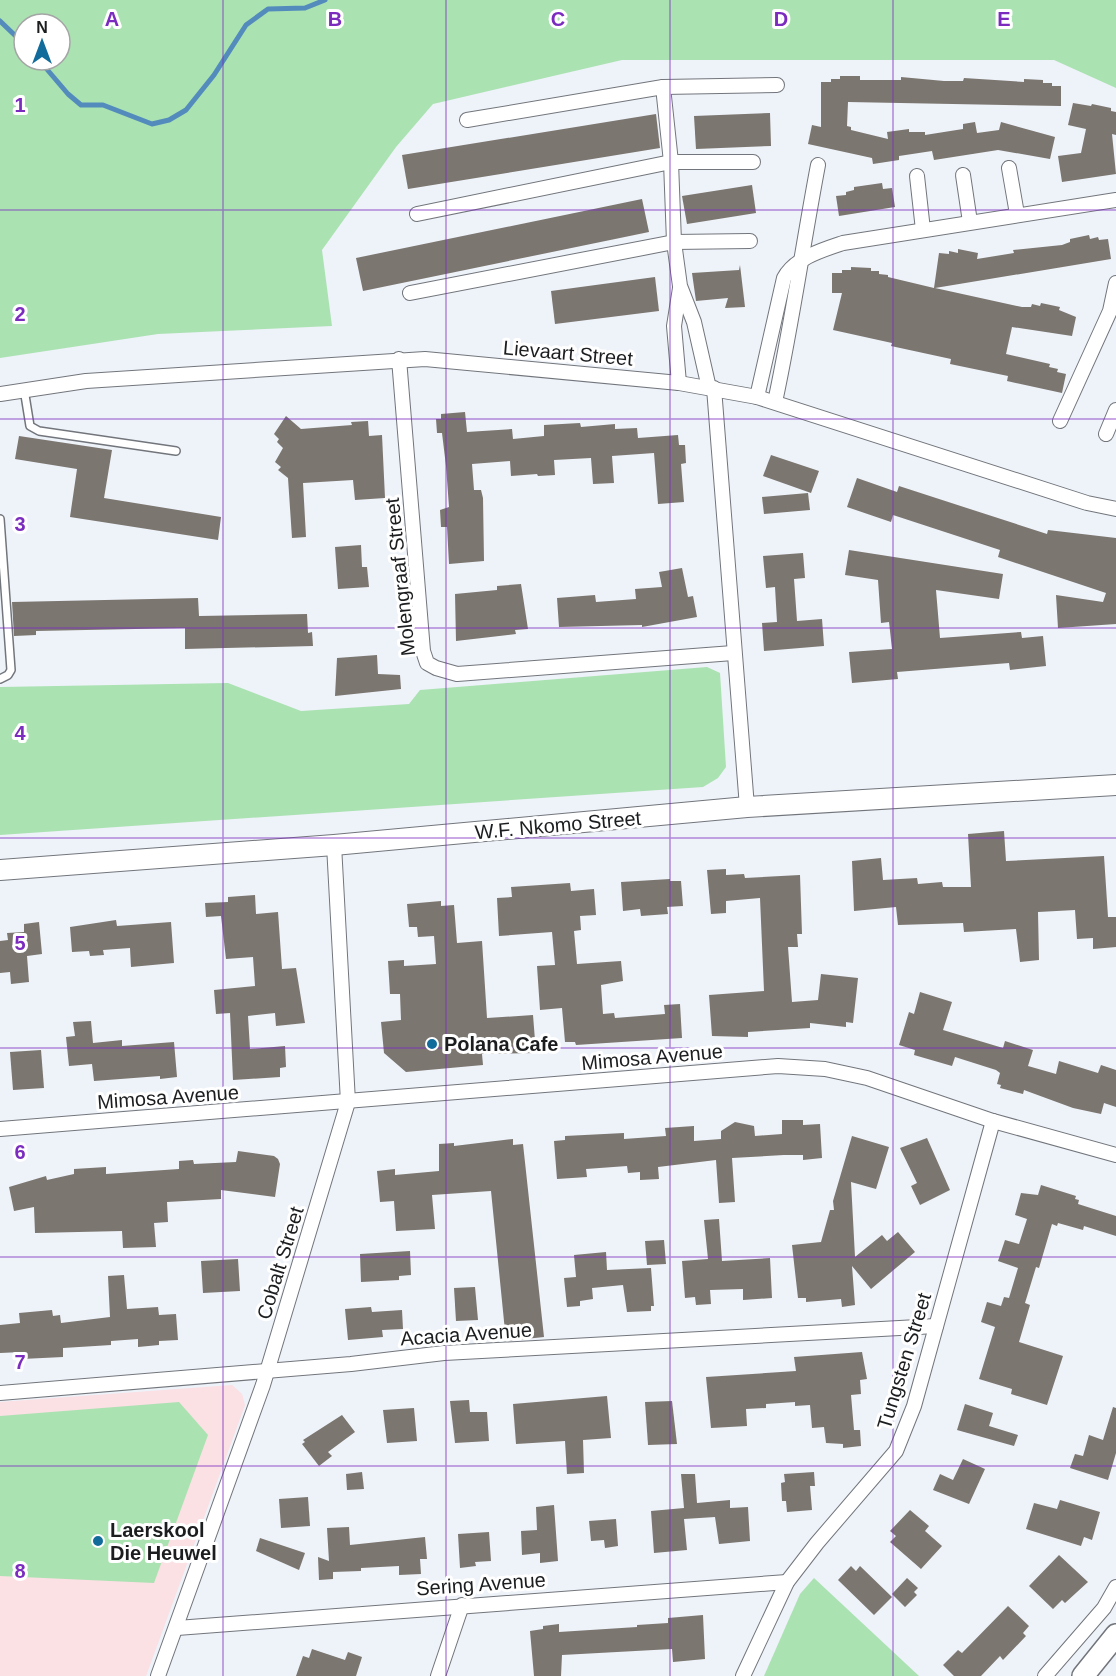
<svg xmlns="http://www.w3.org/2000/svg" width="1116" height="1676" font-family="Helvetica,sans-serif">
<rect width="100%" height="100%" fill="#eef2f9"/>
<path fill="#fbe0e4" d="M232,1385L242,1394L245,1405L146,1676H0V1402Z"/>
<g fill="#abe2b2" fill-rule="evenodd">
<path d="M0,0H1116V88L1054,60H622L433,104L396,147L322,250L332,326L158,334L0,358ZM24,24H60V60H24Z"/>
<path d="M707,667L720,673L726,767L718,778L703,787L0,835V687L228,683L301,711L409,704L420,690Z"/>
<path d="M179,1402L208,1435L154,1583L0,1576V1416Z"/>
<path d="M814,1578L919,1676H764L800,1594Z"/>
</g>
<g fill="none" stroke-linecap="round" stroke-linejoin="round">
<g stroke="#538cbc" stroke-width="5">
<path d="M0,21L24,44"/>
<path d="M39,60L68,94L81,105H103L152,124L169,120L186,110L214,75L246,25L268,9L305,8L325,0"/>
</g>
</g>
<g fill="#7b7670">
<path d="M840,76H860V80H901V77L944,81H963L964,78L1024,82V79L1043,80V83H1052V86H1061V106L848,102L847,126L851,127V130L888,139L887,132L909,129V132H925V135L963,129V124L975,122L977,133L999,130L1001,122L1055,137L1050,159L998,150L934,160L932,151L899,156V160L873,164L872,158L808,144L812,125L821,127V82H831V79H840Z"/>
<path d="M1073,103L1091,106L1092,104L1111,108V111L1116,112V135L1112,134L1116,174L1062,182L1058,156L1081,153L1086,129L1068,125Z"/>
<path d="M770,113L771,146L696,149L694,116Z"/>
<path d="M656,114L660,148L408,189L402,155Z"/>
<path d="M882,183L883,189L892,188L895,207L839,216L836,196L846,195V192L854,190V187Z"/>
<path d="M752,185L756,213L687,224L682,196Z"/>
<path d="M642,199L649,232L363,291L356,258Z"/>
<path d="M1089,235L1090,239L1098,237L1099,240L1108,239L1111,259L935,288L1022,307H1031L1032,304L1040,306L1041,303L1060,307L1059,310L1076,317L1072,336L1012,327L1006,354L1050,364L1049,367L1058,369L1057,372L1066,374L1062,393L1007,381L1008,376L950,364L951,359L891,346L892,343L833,330L842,293H832V273H842V270H851V267L871,268V271H879V274L888,275V277L934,288L939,253L949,254V251L958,253V249L978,253L977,259L1014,253L1013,250L1062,245L1070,242V239Z"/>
<path d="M740,265L745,307L725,308L728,298L696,301L692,273L739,270Z"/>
<path d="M655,277L659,311L555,324L551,291Z"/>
<path d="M465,412L467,432L512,429L513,439L544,436V425L580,423L581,427L615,424V429L637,428L638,438L678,435L679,445H685L686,463L681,464L684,502L658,504L654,453L612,456L614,483L593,484L591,458L554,460L555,475L538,476L537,474L511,476L510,461L472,464L474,490H481L483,498L484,561L449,564L447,527H441L440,510L449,507L446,466L442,433H437L436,419H441V414Z"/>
<path d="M286,416L301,429L352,425L351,422L368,421L369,436L382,435L385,498L355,500L353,480L303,483L306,537L292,538L288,478L278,470L281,467L275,462L283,448L277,442L279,439L274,434Z"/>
<path d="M19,436L112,450L104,498L221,517L218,540L70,517L77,469L15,459Z"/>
<path d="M771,455L819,471L811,493L763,476Z"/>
<path d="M857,478L897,492L899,486L1047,534L1048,530L1116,538V624L1058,628L1056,595L1103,602L1106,593L998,557L1000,550L893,515L891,522L847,507Z"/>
<path d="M808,493L810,510L764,514L762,497Z"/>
<path d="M361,545L362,567H367L369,587L338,589L335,547Z"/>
<path d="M849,550L1003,574L999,599L936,590L940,638L1021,632L1022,638L1043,636L1046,666L1010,670L1009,663L897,672L898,679L852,683L849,652L892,649L889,622L881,623L878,580L845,575Z"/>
<path d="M803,553L805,578L794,579L797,621L822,619L824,646L764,651L762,623L777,622L775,587L766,588L763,556Z"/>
<path d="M682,568L688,597L693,596L697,617L642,627V625L559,627L557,598L595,595L596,602L636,599L635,589L662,587L659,572Z"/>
<path d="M521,584L528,629L515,630L516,634L456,641L455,594L497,590V586Z"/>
<path d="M198,598L199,616L307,614L308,633L312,632L313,646L185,649V628L36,631V635L14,636L12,602Z"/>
<path d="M377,655L378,674L400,675L401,689L335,696L337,658Z"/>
<path d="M1004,831L1006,861L1104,856L1108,917H1116V947L1093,949V938L1077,939L1075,910L1038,912L1039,960L1020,962L1016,929L964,932L963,923L898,925L896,907L854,911L852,861L881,858L883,880L917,878L918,884L942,882L943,887H971L968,834Z"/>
<path d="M726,869V875L744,874L745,878L800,875L802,934H797L798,947H788L792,1002L818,1000L821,974L858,978L853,1023L846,1022V1027L810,1023V1028L748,1032V1037L712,1036L709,995L764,991L760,898L726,901V913L711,914L707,870Z"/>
<path d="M670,879V881H681L683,906L667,907L668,914L641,916L640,909L623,911L621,882Z"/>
<path d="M570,883L571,891L594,889L596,915L580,916L581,930L574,931L577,964L621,961L623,981L601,985L603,1014L614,1013L615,1018L665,1014L664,1005L680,1004L682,1038L576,1045L575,1042H565L562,1008L540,1010L537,966L555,965L552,932L499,936L497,898L512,897L511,887Z"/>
<path d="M255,895L256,914L278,912L282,969L296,968L305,1023L276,1026L275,1013L248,1016L250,1049L285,1046L286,1067L280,1068V1077L233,1080L230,1013L216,1014L214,990L255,986L253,957L226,959L221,916L206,917L205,903L228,902V897Z"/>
<path d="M441,901V906L454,905L457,943L482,941L487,1018L533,1015L536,1053L482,1054L483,1065L406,1072L384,1053L381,1022L401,1020L400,994H390L388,961L404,960V966L436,964L434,936L418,937L417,927H409L407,904Z"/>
<path d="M116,920L117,926L171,922L174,963L131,967L130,948L103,950L104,955L90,956L89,951L72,952L70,927Z"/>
<path d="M39,922L42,954L27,956L29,982L11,984L10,972L0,973V941L8,940L7,933L24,932V924Z"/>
<path d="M920,992L952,1002L943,1030L1003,1048L1005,1041L1033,1050L1028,1066L1056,1074L1059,1061L1098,1073L1101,1065L1116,1070V1107L1104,1103L1101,1114L1073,1108L1024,1090L1023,1094L1000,1088L1001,1085L997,1084L1000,1073L996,1070L955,1057L952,1066L914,1055L915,1050L899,1045L909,1012L914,1014Z"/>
<path d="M91,1021L93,1043L122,1040V1046L174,1042L177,1077L160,1079V1076L94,1081L92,1064L69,1066L66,1037L75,1036L73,1022Z"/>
<path d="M41,1050L44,1088L13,1090L10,1052Z"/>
<path d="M782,1120H803V1125L820,1124L822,1158L803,1160V1155H784L732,1158L735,1202L719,1203L716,1160L658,1167L659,1179L640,1180V1172L628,1173L627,1166L586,1169L587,1177L557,1179L554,1141L565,1140V1136L624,1133V1139L666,1136L665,1128L694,1126V1141L721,1139V1131L735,1122L754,1126L755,1136L782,1134Z"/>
<path d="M852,1136L889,1147L876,1189L851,1182L855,1257L882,1235L887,1241L898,1232L915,1252L871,1289L852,1266L855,1305L842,1307L841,1299L806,1302V1298H798L792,1245L821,1242L830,1210H834L833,1201Z"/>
<path d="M927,1138L950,1190L920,1205L911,1186L917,1183L900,1148Z"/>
<path d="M513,1139V1145L523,1144L544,1337L506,1341L491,1191L432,1195L435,1229L396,1231L394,1201L380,1202L377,1171L395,1169V1175L439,1171V1144L454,1143V1146Z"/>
<path d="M238,1151L274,1156L278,1159L280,1164L275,1197L221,1190V1199L167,1202L168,1222L154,1223L156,1247L123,1248L122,1231L35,1233L34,1207L14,1211L9,1187L46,1176L47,1180L74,1174V1169L106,1167V1174L179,1169V1161L193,1160L194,1164L236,1162Z"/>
<path d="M1041,1185L1076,1196L1075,1199L1079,1200L1078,1204L1116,1216V1236L1084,1226L1083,1230L1058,1223L1057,1226L1052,1224L1039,1268L1036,1267L1025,1303L1030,1305L1019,1342L1063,1356L1047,1405L1011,1394L1012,1389L979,1379L995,1327L981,1322L987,1302L1001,1306L1004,1297L1009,1298L1018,1268L998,1261L1005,1240L1019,1244L1027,1219L1015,1215L1021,1193L1038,1195Z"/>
<path d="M719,1219L722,1261L770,1258L772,1298L743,1300V1289L710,1290L711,1304L696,1305L695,1297L685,1298L682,1261L708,1259L704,1220Z"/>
<path d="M664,1240L666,1264L647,1265L645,1241Z"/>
<path d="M410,1251L411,1275L399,1276V1280L361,1282L360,1254Z"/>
<path d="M606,1252L607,1270L651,1268L654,1306H651V1311L627,1312L623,1285L592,1288L593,1299L580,1301V1306L567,1307L564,1278L576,1277L574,1255Z"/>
<path d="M238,1259L240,1291L203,1293L201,1261Z"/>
<path d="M124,1275L127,1309L158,1307L159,1315L176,1314L178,1340L159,1341V1345L138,1347V1339L111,1341V1345L63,1348V1357L22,1359V1352L0,1353V1325L20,1323L19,1313L52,1310L53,1316L60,1315L61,1323L110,1317L108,1276Z"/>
<path d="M475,1287L478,1320L456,1321L454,1288Z"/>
<path d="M371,1307L372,1312L402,1310L403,1329L382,1330L383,1337L348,1340L345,1309Z"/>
<path d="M862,1352L867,1379L860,1380L861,1394L851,1395L854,1430H860L861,1446L843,1448V1444L826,1443L824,1427L812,1428L810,1405L795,1406V1402L766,1404V1408L746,1409L747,1426L711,1428L706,1377L796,1371L794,1357Z"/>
<path d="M607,1396L611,1438L583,1440L584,1473L567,1474L565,1441L516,1444L513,1404Z"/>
<path d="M469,1400L470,1412H487L489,1441L455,1443L450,1401Z"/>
<path d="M672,1401L677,1444L648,1445L645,1402Z"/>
<path d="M965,1404L993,1413L989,1426L1018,1435L1014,1446L957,1430Z"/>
<path d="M1113,1407L1116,1408V1453L1108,1480L1070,1468L1075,1454L1083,1456L1089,1435L1103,1440Z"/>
<path d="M414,1408L417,1441L387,1443L383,1410Z"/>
<path d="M342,1415L355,1432L328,1452L332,1456L319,1466L302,1444L305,1442L303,1440Z"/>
<path d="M963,1459L985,1469L969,1504L933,1490L940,1474L953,1480Z"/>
<path d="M362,1472L364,1489L347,1490L346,1474Z"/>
<path d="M814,1472L815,1486H810L812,1510L787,1512L786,1501H782L781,1483L785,1482L784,1474Z"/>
<path d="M681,1474H695L697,1503L730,1500V1508L748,1507L750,1541L719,1544L715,1517L684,1519L687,1550L654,1553L651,1511L684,1508Z"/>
<path d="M308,1497L310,1526L281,1528L279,1499Z"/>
<path d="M1060,1500L1100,1512L1092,1540L1084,1537L1081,1546L1026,1529L1034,1503L1057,1509Z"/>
<path d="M554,1505L558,1561L540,1563V1553L522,1555L521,1531L537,1530L536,1507Z"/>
<path d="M910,1510L929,1526L925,1531L942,1546L921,1569L890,1542L896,1536L890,1531Z"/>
<path d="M616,1519L618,1546L605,1548L604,1540L591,1541L589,1521Z"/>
<path d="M349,1527L350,1545L425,1537L427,1559H420L421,1574L399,1575V1566L361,1568V1571L333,1572V1579L319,1580L318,1557L329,1561L327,1528Z"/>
<path d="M489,1532L491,1561L475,1562L476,1566L460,1568L458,1534Z"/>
<path d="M260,1538L305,1553L299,1570L256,1551Z"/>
<path d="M1059,1555L1088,1582L1065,1603L1062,1600L1053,1609L1029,1586Z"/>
<path d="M851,1566L856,1571L860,1566L892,1597L874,1615L838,1580Z"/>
<path d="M907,1578L918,1588L914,1592L917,1595L905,1607L892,1594Z"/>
<path d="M1008,1606L1029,1626L1023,1633L1026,1636L1003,1660L1000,1656L981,1676H954L943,1665L958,1650L962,1653Z"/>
<path d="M703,1615L705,1659L673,1662L672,1649L562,1655L561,1676H534L530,1631L543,1629V1626L559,1624V1632L637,1627V1625L668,1623V1618Z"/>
<path d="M312,1649L345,1660L348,1652L362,1657L356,1676H296L303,1656L309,1658Z"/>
</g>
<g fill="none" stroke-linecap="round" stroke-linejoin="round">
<defs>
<g id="lane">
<path d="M24,389L30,426L39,431L176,451"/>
<path d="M0,519L11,670L8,675L0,679"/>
</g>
<g id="street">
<path d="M663,87L777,85"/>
<path d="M467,120L663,87L671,162L674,242L680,286L694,322L709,388"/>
<path d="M1009,168L1017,214"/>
<path d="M963,175L970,222"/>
<path d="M917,176L923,230"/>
<path d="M417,214L671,162H753"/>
<path d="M410,293L674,242L750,241"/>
<path d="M399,359L423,651L427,663L436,668L457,674L733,653"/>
<path d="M679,383L674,326L680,288"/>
<path d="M714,388L747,807"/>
<path d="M0,394L86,381L425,359L679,383L757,397L1087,503L1116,509"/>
<path d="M757,397L784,278C795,258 822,250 843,243L1116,200"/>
<path d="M775,402C792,323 803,244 818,165"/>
<path d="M1060,421L1110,311L1116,283"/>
<path d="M1106,434L1116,410"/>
<path d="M0,1129L778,1066L825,1069L867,1078L993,1121L1116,1155"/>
<path d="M0,1393L351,1364L444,1353L936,1326"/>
<path d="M177,1628L787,1582"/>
<path d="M158,1676L263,1385L348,1102L334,845"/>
<path d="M438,1676L462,1605"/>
<path d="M743,1676L787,1582L817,1543L896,1451L914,1406L993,1121"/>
<path d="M1045,1676L1104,1608L1116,1587"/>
</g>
<path id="secondary" d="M0,870L334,845L747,807L1116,785"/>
<path id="primary" d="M1083,1676L1116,1635"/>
</defs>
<use href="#lane" stroke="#72767c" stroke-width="10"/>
<use href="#street" stroke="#72767c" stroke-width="16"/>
<use href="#secondary" stroke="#72767c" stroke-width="22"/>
<use href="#primary" stroke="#72767c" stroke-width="24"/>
<use href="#lane" stroke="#fff" stroke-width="7"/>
<use href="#street" stroke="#fff" stroke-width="14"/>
<use href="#secondary" stroke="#fff" stroke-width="20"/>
<use href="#primary" stroke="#fff" stroke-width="21"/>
</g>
<path fill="none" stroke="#7b2cbf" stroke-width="1.5" stroke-opacity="0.55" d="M223,0V1676M446,0V1676M670,0V1676M893,0V1676M0,210H1116M0,419H1116M0,628H1116M0,838H1116M0,1048H1116M0,1257H1116M0,1466H1116"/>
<g fill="#126c9b" stroke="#fff" stroke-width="2">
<circle cx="432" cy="1044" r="6"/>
<circle cx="98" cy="1541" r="6"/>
</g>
<g text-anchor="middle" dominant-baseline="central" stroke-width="6" stroke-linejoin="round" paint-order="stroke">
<g font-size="20" fill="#1b1d1f" stroke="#fff">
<text transform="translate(568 353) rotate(5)">Lievaart Street</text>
<text transform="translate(400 577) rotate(-96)">Molengraaf Street</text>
<text transform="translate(558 825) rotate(-5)">W.F. Nkomo Street</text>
<text transform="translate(652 1057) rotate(-5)">Mimosa Avenue</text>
<text transform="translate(168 1097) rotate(-4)">Mimosa Avenue</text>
<text transform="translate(280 1263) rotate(-73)">Cobalt Street</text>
<text transform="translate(466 1334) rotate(-4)">Acacia Avenue</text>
<text transform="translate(904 1361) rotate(-73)">Tungsten Street</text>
<text transform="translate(481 1584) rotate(-4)">Sering Avenue</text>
</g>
<g font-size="20" font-weight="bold" fill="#1b1d1f" stroke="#fff" text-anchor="start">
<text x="444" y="1044">Polana Cafe</text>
<text x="110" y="1530">Laerskool<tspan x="110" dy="23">Die Heuwel</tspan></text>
</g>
</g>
<g font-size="20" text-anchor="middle" font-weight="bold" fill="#7b2cbf" stroke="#fff" stroke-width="6" stroke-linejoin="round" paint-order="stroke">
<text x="112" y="26">A</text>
<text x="335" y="26">B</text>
<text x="558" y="26">C</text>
<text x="781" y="26">D</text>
<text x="1004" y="26">E</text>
<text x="20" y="112">1</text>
<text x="20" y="321">2</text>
<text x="20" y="531">3</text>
<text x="20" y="740">4</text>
<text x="20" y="950">5</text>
<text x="20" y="1159">6</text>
<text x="20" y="1369">7</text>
<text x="20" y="1578">8</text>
</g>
<g transform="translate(42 42)"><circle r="28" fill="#ffffff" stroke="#a4a5a5" stroke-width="1.5"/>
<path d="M0-4.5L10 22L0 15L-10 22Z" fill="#126c9b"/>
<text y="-9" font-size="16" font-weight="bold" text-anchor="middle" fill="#1b1d1f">N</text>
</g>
</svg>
